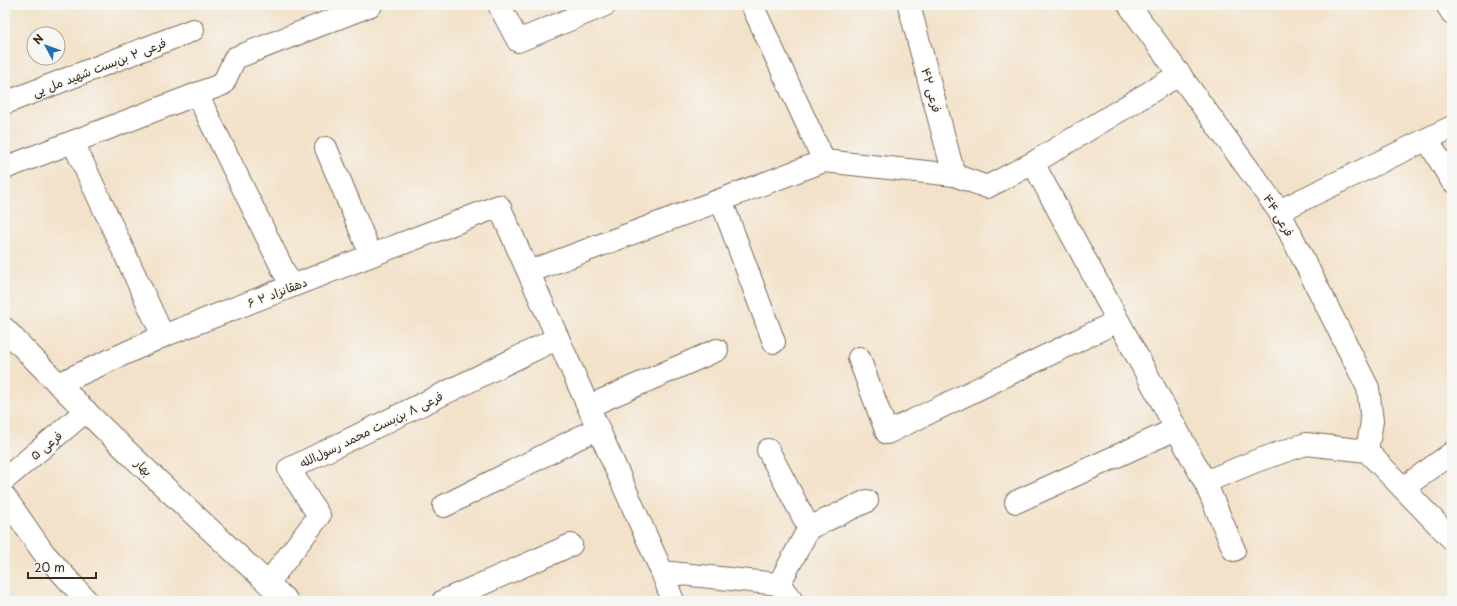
<svg xmlns="http://www.w3.org/2000/svg" width="1457" height="606" font-family="'Playpen Sans','Playpen Sans Arabic',sans-serif">
<rect width="100%" height="100%" fill="#f6f6f2"/>
<filter id="ink" filterUnits="userSpaceOnUse"><feTurbulence type="fractalNoise" baseFrequency=".025" numOctaves="2"/><feDisplacementMap in="SourceGraphic" scale="8" xChannelSelector="R" yChannelSelector="G"/><feConvolveMatrix kernelMatrix="1 2 1 2 8 2 1 2 1" color-interpolation-filters="sRGB"/></filter>
<filter id="wash" filterUnits="userSpaceOnUse"><feTurbulence type="fractalNoise" baseFrequency=".012" numOctaves="4" result="noise"/><feDisplacementMap in="SourceGraphic" scale="16" xChannelSelector="R" yChannelSelector="G"/><feGaussianBlur stdDeviation="0.9" result="paint"/><feColorMatrix in="noise" values="0 0 0 0 0 0 0 0 0 0 0 0 0 0 0 0 0 1.4 0 .05"/><feComposite in="paint" operator="in"/></filter>
<g filter="url(#wash)">
<rect width="100%" height="100%" fill="#f3e2ca"/>
</g>
<g filter="url(#ink)">
<g fill="none" stroke-linecap="round" stroke-linejoin="round">
<defs>
<g id="minor">
<path d="M499,5L518,41L605,5"/>
<path d="M752,5L824,161"/>
<path d="M909,5L954,175"/>
<path d="M1129,5L1279,211L1368,388L1372,421L1367,451"/>
<path d="M1447,5L1452,13"/>
<path d="M197,94L291,286"/>
<path d="M5,103L193,30"/>
<path d="M1427,139L1452,181"/>
<path d="M73,142L163,336"/>
<path d="M326,148L371,255"/>
<path d="M1033,163L1205,482L1234,550"/>
<path d="M5,168L223,84L235,58L371,5"/>
<path d="M721,200L774,342"/>
<path d="M1279,211L1452,127"/>
<path d="M529,272L824,161L954,175L987,187L1033,163L1180,74"/>
<path d="M5,329C95,424 191,512 287,601"/>
<path d="M859,358L887,433L1118,321"/>
<path d="M58,384L163,336L499,206L662,572L673,601"/>
<path d="M589,406L717,350"/>
<path d="M768,450L809,528"/>
<path d="M5,479L86,411"/>
<path d="M1205,482L1256,461L1306,444L1367,451L1452,539"/>
<path d="M1403,488L1452,453"/>
<path d="M5,497L43,552L87,601"/>
<path d="M1016,502L1176,429"/>
<path d="M444,506L598,428"/>
<path d="M662,572L779,584L792,601"/>
<path d="M268,583L319,516L289,469L558,338"/>
<path d="M779,584L809,528L867,501"/>
<path d="M443,601L571,545"/>
</g>
</defs>
<use href="#minor" stroke="#7b6a5a" stroke-width="24"/>
<use href="#minor" stroke="#fff" stroke-width="22"/>
</g>
</g>
<g text-anchor="middle" dominant-baseline="central" stroke-width="3" stroke-linejoin="round" paint-order="stroke">
<g font-size="12" fill="#3b2a1e" stroke="#f6f6f2">
<text transform="translate(99 67) rotate(-21)">فرعی ۲ بن‌بست شهید مل یی</text>
<text transform="translate(932 90) rotate(75)">فرعی ۴۲</text>
<text transform="translate(1279 215) rotate(59)">فرعی ۴۴</text>
<text transform="translate(277 292) rotate(-21)">۶ دهقانزاد ۲</text>
<text transform="translate(371 429) rotate(-26)">فرعی ۸ بن‌بست محمد رسول‌الله</text>
<text transform="translate(46 445) rotate(-40)">فرعی ۵</text>
<text transform="translate(144 467) rotate(44)">بهار</text>
</g>
</g>
<rect width="1457" height="606" fill="none" stroke="#f6f6f2" stroke-width="20"/>
<g transform="translate(46 46) rotate(311)"><circle r="19" fill="#f6f6f2" stroke="#aba49d"/>
<path d="M0-3L7 15L0 10L-7 15Z" fill="#1f6fb2"/>
<text y="-6" font-size="11" font-weight="bold" text-anchor="middle" fill="#3b2a1e">N</text>
</g>
<path d="M28 572v6h68v-6" fill="none" stroke="#3b2a1e" stroke-width="2"/>
<text x="34" y="572" font-size="12" fill="#3b2a1e" stroke="#f6f6f2" stroke-width="3" paint-order="stroke">20 m</text>
</svg>
